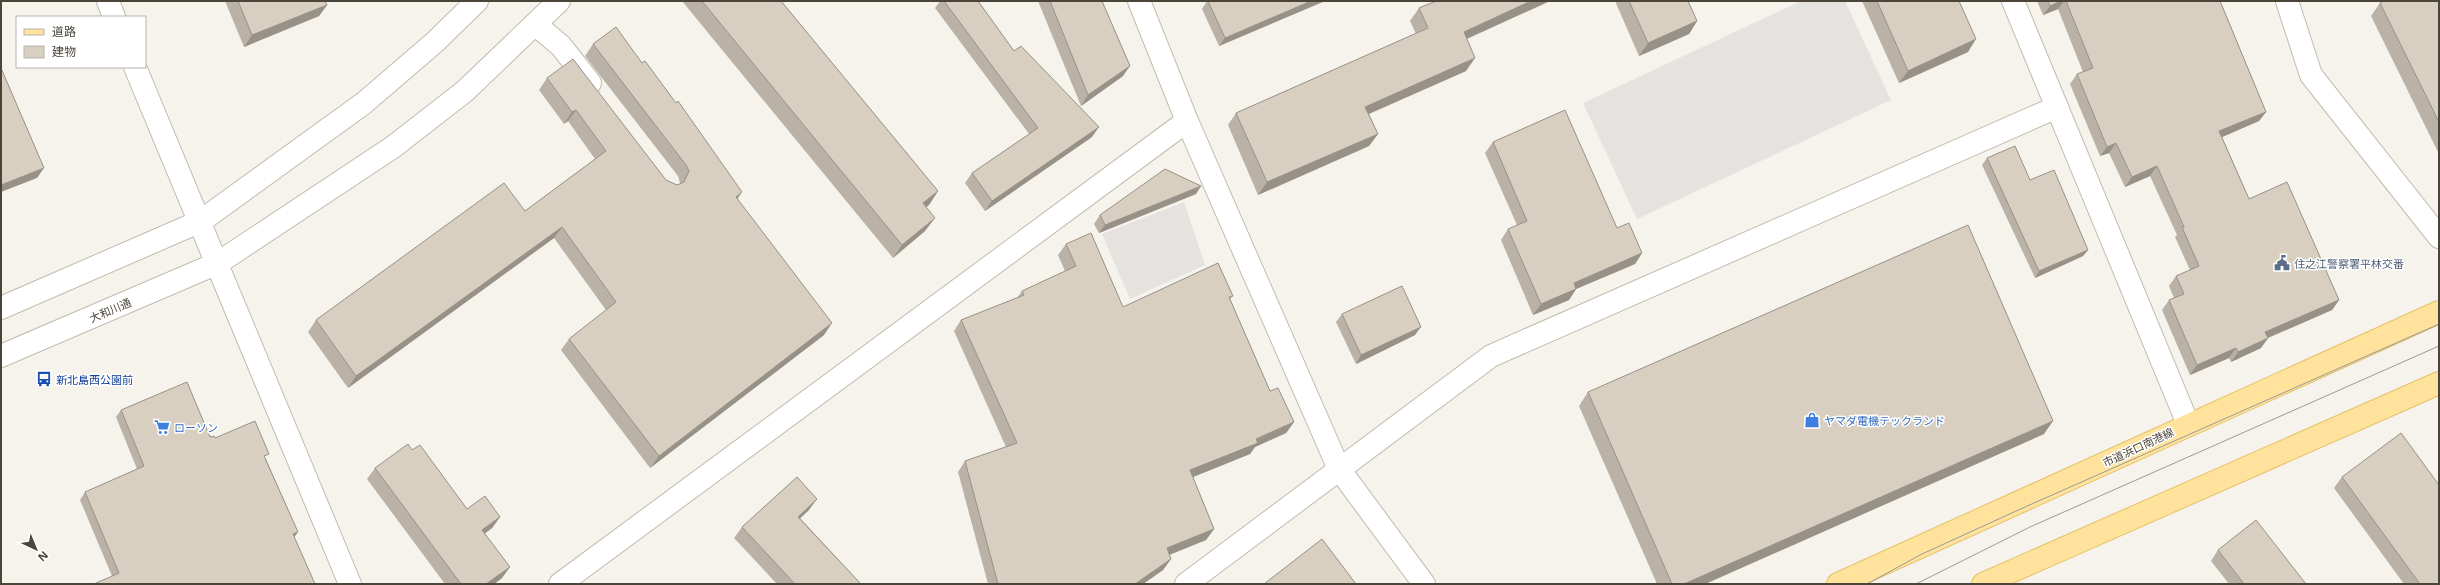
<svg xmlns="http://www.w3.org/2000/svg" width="2440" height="585" font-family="'Noto Sans','Noto Sans JP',sans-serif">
<rect width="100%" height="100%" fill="#f6f3ec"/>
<g fill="#e5e3e0">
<path d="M1801,1H1845L1891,100L1637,219L1583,103Z"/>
<path d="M1184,202L1205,265L1130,299L1102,234Z"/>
</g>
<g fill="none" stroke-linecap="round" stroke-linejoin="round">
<defs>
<g id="minor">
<path d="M108,1L114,17"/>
<path d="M1139,1L1187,121L1339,469L1424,584"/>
<path d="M2013,1L2188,424"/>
<path d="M2287,1L2311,75L2439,237"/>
<path d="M535,24L561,46L590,83"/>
<path d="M135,67L350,584"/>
<path d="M1,308L201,221L364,103L435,42L477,1"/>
<path d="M1,356L218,263L393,147L465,91L559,1"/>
<path d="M560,584L1187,121"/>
<path d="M1186,584L1491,356L2057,107"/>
</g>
<g id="major">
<path d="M1838,584L2439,312"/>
<path d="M1983,584L2439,383"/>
</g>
</defs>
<use href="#minor" stroke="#c2bbae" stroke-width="24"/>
<use href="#major" stroke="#e6c16a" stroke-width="24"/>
<use href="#minor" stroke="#fff" stroke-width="22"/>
<use href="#major" stroke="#ffe39c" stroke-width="22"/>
<g stroke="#9a9a9a" stroke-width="1">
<path d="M1867,584L1922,554L2025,507L2439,324"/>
<path d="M1916,584L2030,527L2439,346"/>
</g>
</g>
<g fill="#bab2a6">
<path d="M225,1H325L327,5L319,16L244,47Z"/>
<path d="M682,1H781L938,191L929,205L926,207L925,231L893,258Z"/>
<path d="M940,1H978L1014,51L1092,137L985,211L965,183L972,173L1029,134L935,8Z"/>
<path d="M1038,1H1102L1123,76L1081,106Z"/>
<path d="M1207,1H1325L1219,46L1202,9Z"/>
<path d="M1436,1H1550L1467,39L1466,71L1369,114L1378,134L1369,146L1258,195L1228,125L1236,113L1416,34L1410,21L1419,8Z"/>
<path d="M1615,1H1688L1697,21L1689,34L1639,56Z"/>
<path d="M1862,1H1959L1968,52L1899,83Z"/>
<path d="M2037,1H2220L2266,112L2259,121L2222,137L2249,199L2339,300L2332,310L2268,338L2261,348L2231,362L2229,358L2190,375L2162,310L2169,300L2174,298L2169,286L2176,276L2190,270L2175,237L2177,235L2150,176L2125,187L2109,153L2100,156L2070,84L2077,74L2083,72L2058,9L2043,15Z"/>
<path d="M2439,1V154L2371,16L2380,3Z"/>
<path d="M593,44L738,199L824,335L650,468L561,350L569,339L606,310L554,238L348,388L308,332L316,320L525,211L595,159L568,121L564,124L539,90L547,78L666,180L677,185L680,184V183L678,176L585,56Z"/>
<path d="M1493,142L1642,253L1635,264L1576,289L1569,300L1533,315L1501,240L1508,229L1517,225L1485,153Z"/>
<path d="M1987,158L2088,250L2083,256L2035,278L1982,165Z"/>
<path d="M1196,194L1099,233L1094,224L1100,215Z"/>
<path d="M1066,244L1123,307L1233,296L1230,299L1270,391L1294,422L1286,433L1255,447L1250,454L1193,477L1214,529L1206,540L1169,555L1171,559L1163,570L1143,584H988L958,472L965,461L1006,447L954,331L961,320L1017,298L1022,291L1065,271L1058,255Z"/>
<path d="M1342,314L1415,335L1356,364L1336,322Z"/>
<path d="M1588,392L2044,434L1705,584H1657L1579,406Z"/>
<path d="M121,410L210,437L215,438L266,459L298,532L112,576L80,500L85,492L137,469L116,417Z"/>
<path d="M412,450L467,509L500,517L492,528L485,533L502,578L494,584H445L367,479L375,468Z"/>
<path d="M2342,477L2439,584H2404L2334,488Z"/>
<path d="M809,510L800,518L861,584H777L734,538L742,527Z"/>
<path d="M2218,550L2306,584H2229L2211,561Z"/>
</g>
<g fill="#979187">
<path d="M1311,1H1325L1219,46L1225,38Z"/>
<path d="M1531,1H1550L1455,44L1464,32Z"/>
<path d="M2061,1H2064L2058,9L2043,15L2050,6Z"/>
<path d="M327,5L319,16L244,47L252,35Z"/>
<path d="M1697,21L1689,34L1639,56L1648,43Z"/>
<path d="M1976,39L1968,52L1899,83L1908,71Z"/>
<path d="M1475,58L1466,71L1357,119L1365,107Z"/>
<path d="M1130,66L1123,76L1081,106L1088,95Z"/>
<path d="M576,110L568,121L564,124L572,112Z"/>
<path d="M2266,112L2259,121L2213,141L2219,131Z"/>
<path d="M1099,127L1092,137L985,211L992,201Z"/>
<path d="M1378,134L1369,146L1258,195L1267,182Z"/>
<path d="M2116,143L2109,153L2100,156L2107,147Z"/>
<path d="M2157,166L2150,176L2125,187L2132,177Z"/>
<path d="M44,168L37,178L1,192V185Z"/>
<path d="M1201,186L1196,194L1099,233L1105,225Z"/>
<path d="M938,191L929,205L914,216L923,203Z"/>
<path d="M742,192L734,204L736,197Z"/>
<path d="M935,218L925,231L893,258L902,245Z"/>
<path d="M562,227L554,238L348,388L356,376Z"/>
<path d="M2088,250L2083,256L2035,278L2039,271Z"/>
<path d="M1642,253L1635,264L1576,289L1569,300L1533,315L1541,304L1574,283Z"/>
<path d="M2339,300L2332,310L2258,342L2265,332Z"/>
<path d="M832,323L824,335L650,468L659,456Z"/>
<path d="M1421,327L1415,335L1356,364L1361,355Z"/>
<path d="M2268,338L2261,348L2231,362L2238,352Z"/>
<path d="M2236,348L2229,358L2190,375L2197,365Z"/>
<path d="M2053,421L2044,434L1705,584H1684Z"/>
<path d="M1294,422L1286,433L1255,447L1250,454L1183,481L1190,470Z"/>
<path d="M817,499L809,510L790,528L798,517Z"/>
<path d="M500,517L492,528L475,541L482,530Z"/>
<path d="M1214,529L1206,540L1159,559L1167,548Z"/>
<path d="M298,532L293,539V534Z"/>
<path d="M1171,559L1163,570L1143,584H1135Z"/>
<path d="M510,567L502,578L494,584H486Z"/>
</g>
<g fill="#d8cfc1" stroke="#979187">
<path d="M238,1H325L327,5L252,35Z"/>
<path d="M702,1H781L938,191L923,203L935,218L902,245Z"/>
<path d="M944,1H978L1014,51L1021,46L1099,127L992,201L972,173L1038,128Z"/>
<path d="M1050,1H1102L1130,66L1088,95Z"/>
<path d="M1208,1H1311L1225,38Z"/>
<path d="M1436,1H1531L1464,32L1475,58L1365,107L1378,134L1267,182L1236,113L1428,28L1419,8Z"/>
<path d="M1629,1H1688L1697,21L1648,43Z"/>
<path d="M1877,1H1959L1976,39L1908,71Z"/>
<path d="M2048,1H2061L2050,6Z"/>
<path d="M2066,1H2220L2266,112L2219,131L2249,199L2287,182L2339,300L2265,332L2268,338L2238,352L2236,348L2197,365L2169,300L2184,294L2176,276L2199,266L2182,227H2184L2157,166L2132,177L2116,143L2107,147L2077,74L2093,68Z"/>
<path d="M2384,1H2439V122L2380,3Z"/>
<path d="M616,27L642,63L645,61L676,103L678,101L742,192L736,197L832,323L659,456L569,339L616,302L562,227L356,376L316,320L504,183L525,211L606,151L576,110L572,112L547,78L573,59L666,180L677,185L684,182L689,171L686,165L593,44Z"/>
<path d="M1,68L44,168L1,185Z"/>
<path d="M1565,110L1617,228L1629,223L1642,253L1574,283L1576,289L1541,304L1508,229L1527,221L1493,142Z"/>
<path d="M2015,146L2030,180L2054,170L2088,250L2039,271L1987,158Z"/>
<path d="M1165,169L1201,186L1105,225L1100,215Z"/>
<path d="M1968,225L2053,421L1684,584H1672L1588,392Z"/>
<path d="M1091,233L1123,307L1218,263L1233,296L1229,297L1270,391L1278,388L1294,422L1256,439L1258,443L1190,470L1214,529L1167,548L1171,559L1135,584H998L965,461L1017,443L961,320L1024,295L1022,291L1076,266L1066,244Z"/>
<path d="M1402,286L1421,327L1361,355L1342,314Z"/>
<path d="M187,382L210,437L214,436L215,438L255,421L269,454L264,456L298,532L293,534L315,584H94L119,573L85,492L144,466L121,410Z"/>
<path d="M2401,433L2439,485V584H2420L2342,477Z"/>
<path d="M408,444L412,450L420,445L467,509L485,496L500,517L482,530L510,567L486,584H461L375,468Z"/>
<path d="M797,477L817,499L798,517L861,584H795L742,527Z"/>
<path d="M2256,520L2306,584H2244L2218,550Z"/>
<path d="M1322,539L1356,584H1264Z"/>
</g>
<defs>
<symbol id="civic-bare" viewBox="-9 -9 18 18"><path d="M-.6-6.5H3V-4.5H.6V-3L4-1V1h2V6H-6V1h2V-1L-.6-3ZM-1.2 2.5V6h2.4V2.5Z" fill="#5c6f8a" stroke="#fff" stroke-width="2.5" paint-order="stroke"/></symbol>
<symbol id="bus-bare" viewBox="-9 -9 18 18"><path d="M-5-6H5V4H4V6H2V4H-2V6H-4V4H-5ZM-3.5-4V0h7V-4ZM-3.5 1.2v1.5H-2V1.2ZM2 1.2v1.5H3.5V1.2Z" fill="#1a4fb4" stroke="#fff" stroke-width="2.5" paint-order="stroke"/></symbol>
<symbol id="shop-bare" viewBox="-9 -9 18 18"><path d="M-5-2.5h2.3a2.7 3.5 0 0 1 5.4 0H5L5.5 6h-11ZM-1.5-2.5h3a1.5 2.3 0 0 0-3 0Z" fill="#3f7fe0" stroke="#fff" stroke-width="2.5" paint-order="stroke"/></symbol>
<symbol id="supermarket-bare" viewBox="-9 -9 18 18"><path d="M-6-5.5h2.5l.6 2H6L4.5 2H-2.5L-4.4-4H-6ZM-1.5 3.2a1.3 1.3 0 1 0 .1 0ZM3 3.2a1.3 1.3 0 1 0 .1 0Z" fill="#3f7fe0" stroke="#fff" stroke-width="2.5" paint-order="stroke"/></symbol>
</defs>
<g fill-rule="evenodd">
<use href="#civic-bare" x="2271" y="252" width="22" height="22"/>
<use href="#bus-bare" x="33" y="368" width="22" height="22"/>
<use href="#shop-bare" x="1801" y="409" width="22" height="22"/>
<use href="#supermarket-bare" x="151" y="416" width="22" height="22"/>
</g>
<g text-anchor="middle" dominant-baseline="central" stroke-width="3" stroke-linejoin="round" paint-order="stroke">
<g font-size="11" fill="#4e5e75" stroke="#fff" text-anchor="start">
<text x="2294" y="263">住之江警察署平林交番</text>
</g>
<g font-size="11" fill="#4b4439" stroke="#fff">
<text transform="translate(110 310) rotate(-23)">大和川通</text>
<text transform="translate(2138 447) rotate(-25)">市道浜口南港線</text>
</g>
<g font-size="11" fill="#164399" stroke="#fff" text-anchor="start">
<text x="56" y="379">新北島西公園前</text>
</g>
<g font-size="11" fill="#366cbe" stroke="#fff" text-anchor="start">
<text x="1824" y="420">ヤマダ電機テックランド</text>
<text x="174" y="427">ローソン</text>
</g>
</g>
<rect width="2440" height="585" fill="none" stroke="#4b4439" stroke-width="4"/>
<rect x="16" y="16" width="130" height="52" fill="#ffffff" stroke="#b7b4b0"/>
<rect x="24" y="29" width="20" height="6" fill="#ffe39c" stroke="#b7b4b0"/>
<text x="52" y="36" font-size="12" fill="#4b4439">道路</text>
<rect x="24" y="46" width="20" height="12" fill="#d8cfc1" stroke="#b7b4b0"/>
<text x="52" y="56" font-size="12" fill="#4b4439">建物</text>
<g transform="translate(36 549) rotate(136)" stroke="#ffffff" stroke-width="3" paint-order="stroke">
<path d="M0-3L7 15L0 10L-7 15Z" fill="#4b4439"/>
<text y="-6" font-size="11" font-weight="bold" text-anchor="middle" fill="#4b4439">N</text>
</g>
</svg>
